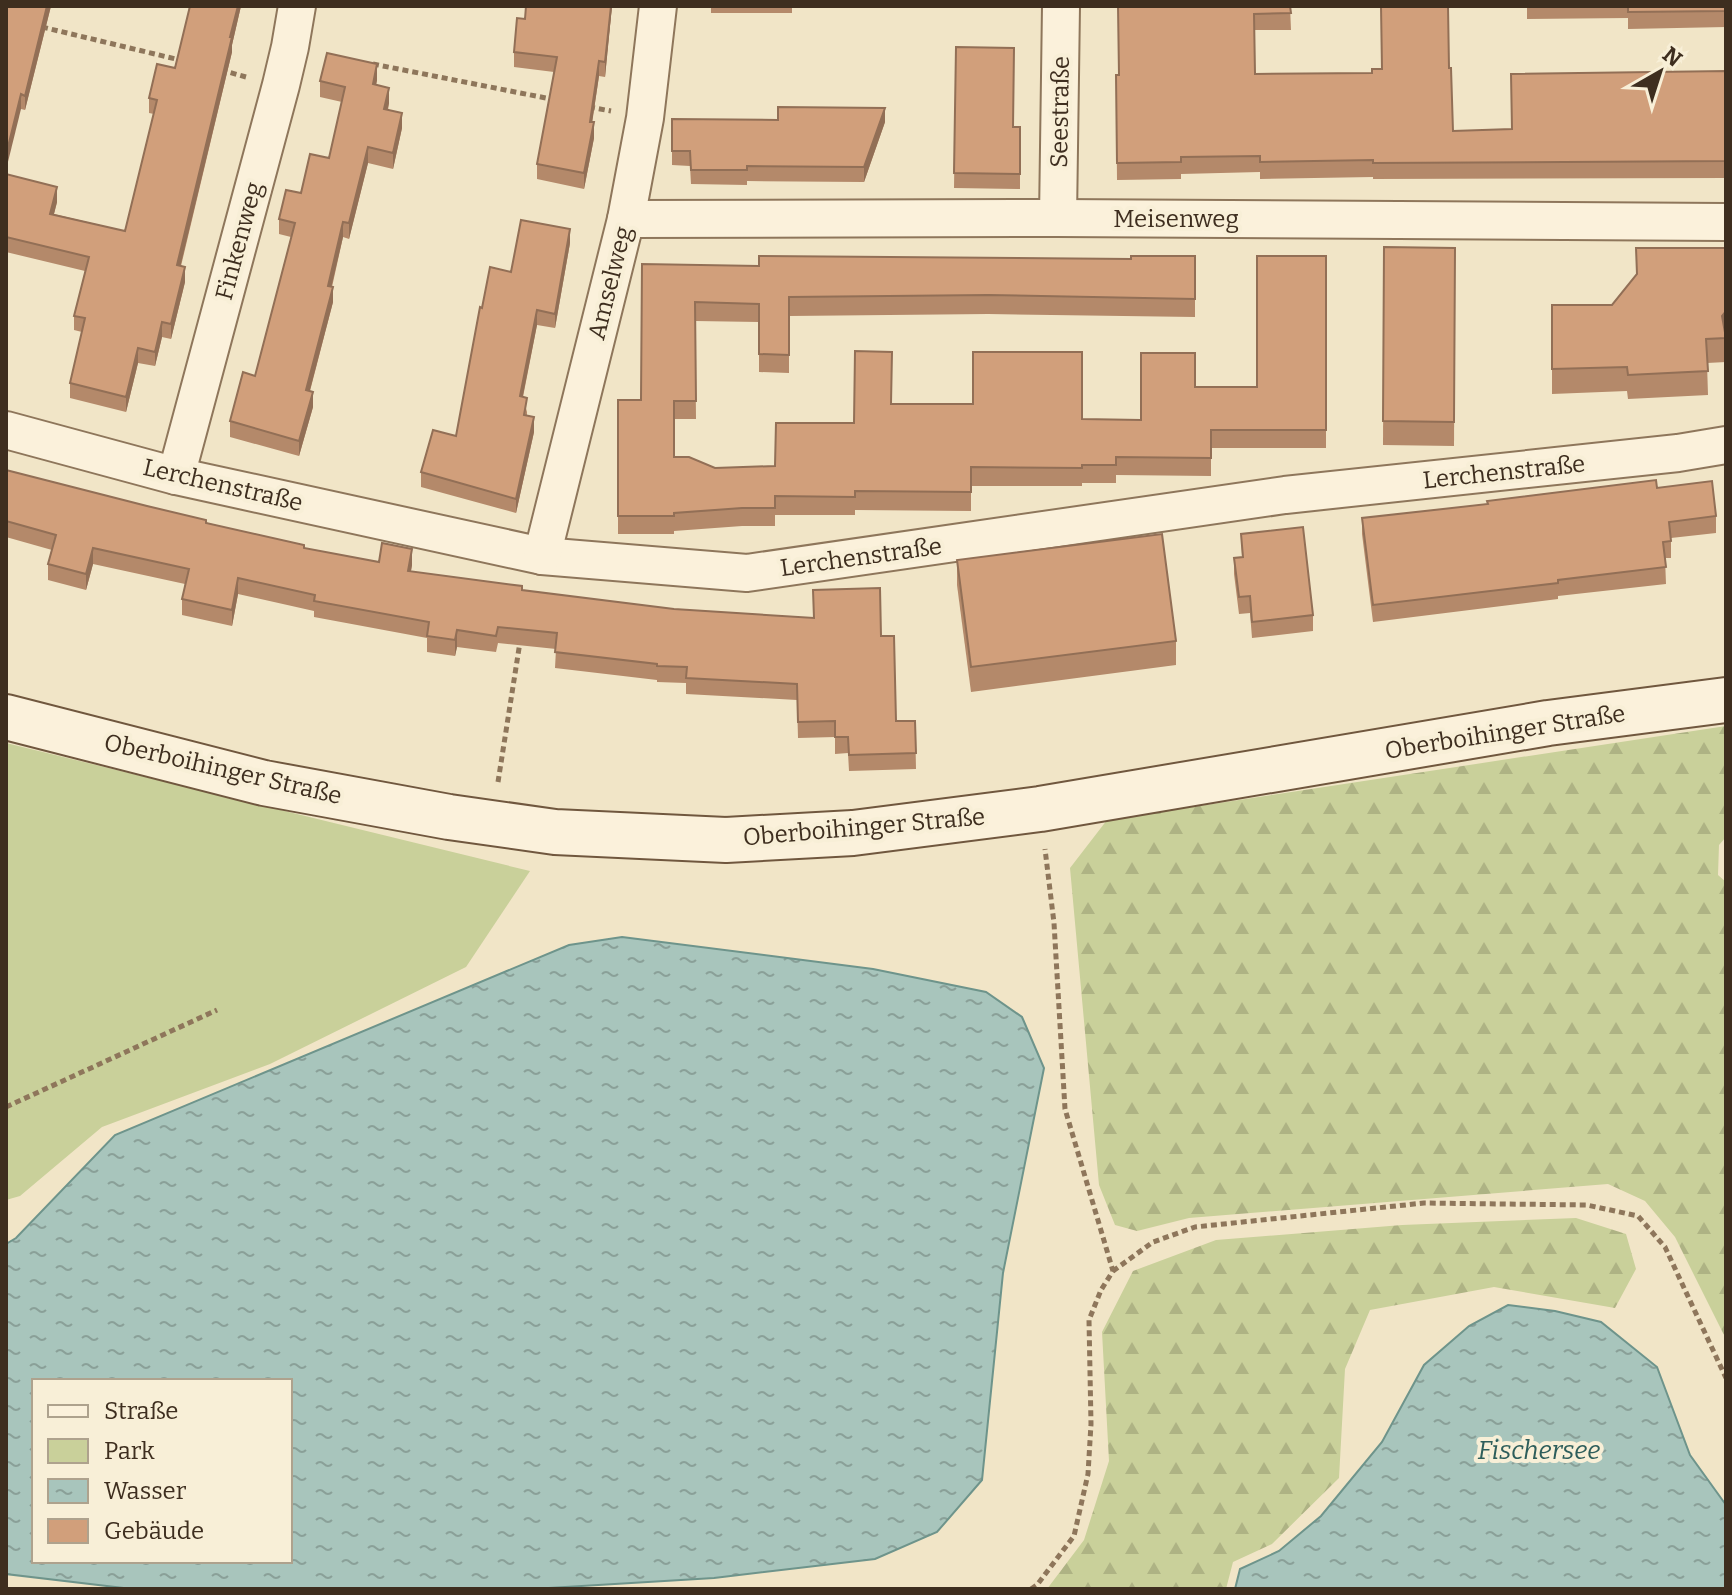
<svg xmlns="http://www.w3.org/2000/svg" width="1732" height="1595" font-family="Bitter,serif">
<defs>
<pattern id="forest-firs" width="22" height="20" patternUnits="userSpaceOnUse" patternTransform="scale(2)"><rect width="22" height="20" fill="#c9d09a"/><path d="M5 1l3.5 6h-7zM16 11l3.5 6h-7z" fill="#aeb384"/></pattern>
<pattern id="water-ripples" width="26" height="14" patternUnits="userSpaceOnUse" patternTransform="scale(2)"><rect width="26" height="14" fill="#a8c5bc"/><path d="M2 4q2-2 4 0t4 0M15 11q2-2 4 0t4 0" fill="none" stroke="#8aa098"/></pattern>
</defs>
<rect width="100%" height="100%" fill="#f1e5c7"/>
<path fill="#c9d09a" d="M6,743L530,871L466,967L270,1064L102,1127L20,1196L6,1200Z"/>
<g fill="url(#forest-firs)">
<path d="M1726,726V837L1719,845L1718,875L1726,882V1339L1675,1237L1645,1201L1608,1184L1189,1218L1137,1231L1115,1225L1099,1185L1070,868L1107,820Z"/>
<path d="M1576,1218L1626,1234L1636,1269L1615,1308L1494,1287L1370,1310L1345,1369L1339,1478L1272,1544L1233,1562L1226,1589H1047L1084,1540L1109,1461L1102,1332L1133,1271L1216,1240L1402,1225Z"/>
</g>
<g fill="url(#water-ripples)" stroke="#6e948b" stroke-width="2" fill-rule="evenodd">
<path d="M622,937L873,969L986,992L1022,1017L1044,1068L1003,1273L982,1480L937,1532L875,1559L714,1578L532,1589H132L6,1574V1244L16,1238L115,1135L569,945ZM34,1381H290V1561H34Z"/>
<path d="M1508,1305L1555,1311L1601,1322L1657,1367L1690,1455L1726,1505V1589H1235L1240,1569L1279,1551L1321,1516L1382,1442L1424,1365L1469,1326Z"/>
</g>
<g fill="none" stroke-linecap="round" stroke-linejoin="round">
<defs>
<g id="minor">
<path d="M1058,218L1061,6"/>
<path d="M626,219L1058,218L1726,222"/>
<path d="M6,430L176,476L542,556L747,573L1285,495L1678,453L1726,445"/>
<path d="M176,476L281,85L290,47L297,6"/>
<path d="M542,556L626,219L645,118L658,6"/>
</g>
<path id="secondary" d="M6,717L264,783L449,817L555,832L726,840L853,833L1040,809L1548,723L1726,700"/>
</defs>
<use href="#minor" stroke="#8e765b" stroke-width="40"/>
<use href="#secondary" stroke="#70573e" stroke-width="48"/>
<g stroke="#8e765b" stroke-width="5" stroke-dasharray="6 4" stroke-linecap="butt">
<path d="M42,27L184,61"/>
<path d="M373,64L556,100"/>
<path d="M221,70L246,77"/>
<path d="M589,107L611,111"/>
<path d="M498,782L520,642"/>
<path d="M6,1107L217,1010"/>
<path d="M1113,1271L1153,1242L1195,1227L1424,1203L1587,1205L1638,1216L1665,1247L1726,1378"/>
<path d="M1031,1589L1037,1585L1074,1536L1088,1474L1091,1424L1089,1320L1101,1290L1113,1271L1065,1109L1054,923L1045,849"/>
</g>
<use href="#minor" stroke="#fbf1db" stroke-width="36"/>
<use href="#secondary" stroke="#fbf1db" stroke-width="44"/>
</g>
<g fill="#b4896a">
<path d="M6,6H51L25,110L21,109Z"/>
<path d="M190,6H241L232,45V52L181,266L185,282L171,339L162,337L155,366L138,363L126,412L70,398V383L82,332L74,330V316L85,271L6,252V174L57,202L54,214L125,231L154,114L149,113V98L175,68Z"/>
<path d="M526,6H612L605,77L599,76L592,122L594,138L584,189L537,179V164L554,72L514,67V52L525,19Z"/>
<rect x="711" y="6" width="81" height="7"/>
<path d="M1118,6H1290L1291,30H1254L1255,74L1372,73L1449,68L1453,131L1512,129L1726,71V178L1373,179V177L1260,179V172L1181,174V179L1117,180L1116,75H1119Z"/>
<path d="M1527,6H1726V27L1628,29V18L1527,19Z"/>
<path d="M956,47L1013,127H1020V189L954,188Z"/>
<path d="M377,80L376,85L389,103L388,110L402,128L393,169L368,163L349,239L343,237L332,287L333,302L310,391L313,407L299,456L230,437V421L255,376L291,237L279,234V219L329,158L342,102L320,97V81Z"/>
<path d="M672,119L885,122L864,182L747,181V185L691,184L690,166L672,165Z"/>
<path d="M570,243L555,328L537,325L523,397L527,412V416L534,432L516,513L421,487V472L456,436L482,308Z"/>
<path d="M1384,247L1455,248L1454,446L1383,445Z"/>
<path d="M1636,248H1726V362L1707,363L1708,395L1628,399L1627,391L1552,394V305H1612L1636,276Z"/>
<path d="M1195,256V317L988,314L789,316V373L759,372V322L695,321L696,419H674V457L715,468L775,466L891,404L1082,419L1141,420L1195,387H1257L1326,256V448H1211V476L1116,475V483H1082V486H971V511L855,510V515H775V526H742L674,531V534H618V400H641L642,264L759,266L1131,259Z"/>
<path d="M6,470L304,548L379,562L412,565L411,571L522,590L881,636L896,721H915L916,769L849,771L848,753L835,754V737L798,738L797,700L686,694V683L657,682V680L555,668L556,649L498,643L496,652L457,647L455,656L427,652V638L314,617V611L238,594L232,626L182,615V599L185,584L93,564L86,590L48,580V564L52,550L6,537Z"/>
<path d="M1657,488L1716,516V533L1671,538V558H1665L1666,584L1558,596V599L1373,622L1362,534V518Z"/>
<path d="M1241,534L1313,615V631L1252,638L1250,613L1239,614L1234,574V558L1242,557Z"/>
<path d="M957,560L1176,641V665L971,692L957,585Z"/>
</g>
<g fill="#926f56">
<path d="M47,6H51L25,110V96Z"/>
<path d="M238,6H241L232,45V52L177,280V265Z"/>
<path d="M611,6H612L605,77V62Z"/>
<path d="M599,61V76L590,137V122Z"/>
<path d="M377,64V80L373,100V84Z"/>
<path d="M389,88V103L384,124V109Z"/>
<path d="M21,94V109L6,170V155Z"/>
<path d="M885,108V122L864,182V167Z"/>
<path d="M402,113V128L393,169V153Z"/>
<path d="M594,122V138L584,189V173Z"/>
<path d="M368,147V163L349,239V223Z"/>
<path d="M57,187V202L50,229V214Z"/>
<path d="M343,222V237L328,301V286Z"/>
<path d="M570,229V243L555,328V314Z"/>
<path d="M185,267V282L171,339V324Z"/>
<path d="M333,287V302L306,405V390Z"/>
<path d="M537,310V325L520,410V396Z"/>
<path d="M1726,311V335L1722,316Z"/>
<path d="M162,322V337L155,366V352Z"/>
<path d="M138,348V363L126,412V397Z"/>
<path d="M313,392V407L299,456V441Z"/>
<path d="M534,417V432L516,513V499Z"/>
<path d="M93,548V564L86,590V574Z"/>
<path d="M412,549V565L408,587V571Z"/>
<path d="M238,578V594L232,626V610Z"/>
<path d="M457,630V647L455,656V640Z"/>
</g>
<g fill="#d19f7b" stroke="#926f56" stroke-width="2">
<path d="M6,6H47L25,96L21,94L6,155Z"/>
<path d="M190,6H238L230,37H232L177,265L185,267L171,324L162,322L155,352L138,348L126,397L70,383L85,318L74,316L89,257L6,237V174L57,187L50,214L125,231L157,100L149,98L157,64L175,68Z"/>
<path d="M526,6H611L605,62L599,61L590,122H594L584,173L537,164L557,57L514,52L517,18L525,19Z"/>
<path d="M1118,6H1290L1291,13L1254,14L1255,74L1372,73V69H1382L1381,6H1448L1449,68H1451L1453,131L1512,129L1511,74L1726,71V161L1373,163V160L1260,162V156L1181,157V162L1117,163L1116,75H1119Z"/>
<path d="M1628,6H1726V11L1628,12Z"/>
<path d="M956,47L1014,48L1013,127H1020V174L954,173Z"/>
<path d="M327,53L377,64L373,84L389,88L384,109L402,113L393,153L368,147L349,223L343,222L328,286L333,287L306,390L313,392L299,441L230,421L243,372L255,376L295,223L279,219L286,190L301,193L310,154L329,158L345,87L320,81Z"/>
<path d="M778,107L885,108L864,167L747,166V170H691L690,151H672V119L778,120Z"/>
<path d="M521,220L570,229L555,314L537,310L520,396L527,398L524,415L534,417L516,499L421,472L433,430L456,436L480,307L482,308L490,267L511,272Z"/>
<path d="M1384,247L1455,248L1454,422L1383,421Z"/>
<path d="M1636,248H1726V311L1722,316L1726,338L1706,339L1708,371L1628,375L1627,367L1552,369V305H1612L1637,274Z"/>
<path d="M759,256L1131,259V256H1195V299L988,295L789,297V355L759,354V304L695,302L696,401H674V457H689L715,468L775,466L776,423H854L855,351L892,352L891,404H973V352H1082V419L1141,420V353H1195V387H1257V256H1326V430H1211V458L1116,457V465H1082V468L971,467V492L855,491V497L775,496V508H742L674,513V516H618V400H641L642,264L759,266Z"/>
<path d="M6,470L147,506L206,520V523L304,545V548L379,562L382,543L412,549L408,571L522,586V590L674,609L814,618L813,590L880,588L881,636H894L896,721H915L916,753L849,755L848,737H835V721L798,722L797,684L686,678L687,667L657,666V664L555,652L557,633L498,627L496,636L457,630L455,640L427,636L429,622L314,601L315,595L238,578L232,610L182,599L189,569L93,548L86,574L48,564L56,535L6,521Z"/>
<path d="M1656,480L1657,488L1712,481L1716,516L1669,522L1671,541L1663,542L1666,567L1558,580V583L1373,605L1362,518L1488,504L1487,501Z"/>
<path d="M1303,527L1313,615L1252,622L1250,596L1239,597L1234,558L1243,557L1241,534Z"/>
<path d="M1162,534L1176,641L971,667L957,560Z"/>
</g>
<g text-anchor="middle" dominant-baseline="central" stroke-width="8" stroke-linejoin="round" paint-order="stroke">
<g font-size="24" fill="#3e2e1f" stroke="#f8efd7">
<text transform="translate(1060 112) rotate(-89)">Seestraße</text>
<text x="1176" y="219">Meisenweg</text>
<text transform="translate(239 241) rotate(-75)">Finkenweg</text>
<text transform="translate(610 283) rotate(-76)">Amselweg</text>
<text transform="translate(1504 472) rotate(-6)">Lerchenstraße</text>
<text transform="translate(223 485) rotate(13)">Lerchenstraße</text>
<text transform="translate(861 557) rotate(-8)">Lerchenstraße</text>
<text transform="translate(1505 732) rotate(-9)">Oberboihinger Straße</text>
<text transform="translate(223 769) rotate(13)">Oberboihinger Straße</text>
<text transform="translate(864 827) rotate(-5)">Oberboihinger Straße</text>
</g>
<g font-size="26" font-style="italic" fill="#2e5e5b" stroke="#f8efd7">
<text x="1539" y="1450">Fischersee</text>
</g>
</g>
<rect width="1732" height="1595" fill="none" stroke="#3e2e1f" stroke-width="16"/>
<rect x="32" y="1379" width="260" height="184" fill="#f8efd7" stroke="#aea28d" stroke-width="2"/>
<rect x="48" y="1405" width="40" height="12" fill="#fbf1db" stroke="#aea28d" stroke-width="2"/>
<text x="104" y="1419" font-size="24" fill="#3e2e1f">Straße</text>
<rect x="48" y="1439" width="40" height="24" fill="#c9d09a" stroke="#aea28d" stroke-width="2"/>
<text x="104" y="1459" font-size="24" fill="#3e2e1f">Park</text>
<rect x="48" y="1479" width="40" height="24" fill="url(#water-ripples)" stroke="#aea28d" stroke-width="2"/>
<text x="104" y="1499" font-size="24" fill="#3e2e1f">Wasser</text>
<rect x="48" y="1519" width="40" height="24" fill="#d19f7b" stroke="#aea28d" stroke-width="2"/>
<text x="104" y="1539" font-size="24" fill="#3e2e1f">Gebäude</text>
<g transform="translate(1660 72) rotate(39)" stroke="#f8efd7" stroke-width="6" paint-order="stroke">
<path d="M0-6L14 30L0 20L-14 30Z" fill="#3e2e1f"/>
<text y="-12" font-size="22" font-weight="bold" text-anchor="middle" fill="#3e2e1f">N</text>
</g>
</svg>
